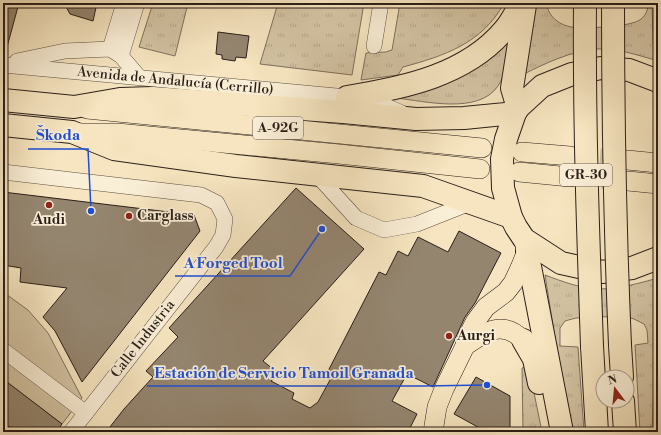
<svg xmlns="http://www.w3.org/2000/svg" width="661" height="435" font-family="'Libre Bodoni',serif">
<defs>
<pattern id="grass-tufts" width="24" height="20" patternUnits="userSpaceOnUse"><rect width="24" height="20" fill="#d3c3a3"/><path d="M3 7l-1-3M5 7V3M7 7l1-3M15 17l-1-3M17 17v-4M19 17l1-3" fill="none" stroke="#b5a78c"/></pattern>
</defs>
<rect width="100%" height="100%" fill="#f6e5c0"/>
<filter id="stains"><feTurbulence type="fractalNoise" baseFrequency=".005" numOctaves="4"/><feColorMatrix values="0 0 0 0 .2 0 0 0 0 .09 0 0 0 0 .02 0 0 0 .5 -.17"/></filter>
<radialGradient id="worn" r=".72"><stop offset=".6" stop-color="#630" stop-opacity="0"/><stop offset="1" stop-color="#630" stop-opacity=".3"/></radialGradient>
<g fill="url(#grass-tufts)" stroke="#7e705e">
<path d="M153,3H188L175,56L139,47Z"/>
<path d="M278,3H364L352,75L260,64Z"/>
<path d="M400,3H504C483,43 444,56 403,67L398,75L361,80L366,53L386,52L392,50Z"/>
<path d="M533,3H546C548,10 550,16 557,21C560,24 567,26 571,27C583,29 633,27 641,19C646,15 648,10 648,3H652L653,41L655,60C637,55 617,48 597,49C571,51 546,63 524,74Z"/>
<path d="M510,38C507,53 507,73 498,86C478,115 425,101 396,98Z"/>
<path d="M545,275C561,281 582,289 599,289C619,289 640,283 658,278L652,432H640L635,345L648,343L647,330L644,324L634,319L624,316L576,318L565,321L560,328V346L578,347L584,432H570Z"/>
<path d="M526,367L531,378L542,432H523L522,368Z"/>
</g>
<path fill="#d3c3a3" stroke="#7e705e" d="M3,292L28,310L48,333L82,398L62,424L3,379Z"/>
<g fill="#94856f" stroke="#2a1e18">
<path d="M3,3H19L7,47L3,46Z"/>
<path d="M64,3H97L93,21L70,14Z"/>
<path d="M218,32L249,36L246,58L236,57L235,61L222,59V55L216,54Z"/>
<path d="M296,188L364,249L263,361L279,374L271,381L294,393L292,399L310,408L318,402L330,380L325,377L379,272L386,275L398,251L408,256L418,237L448,252L459,231L501,253L475,303L465,317L433,387L407,374L392,401L417,414L408,432H106L124,409L153,377L146,371L178,337L169,328Z"/>
<path d="M3,192L194,215L200,231L82,382L55,331L43,317L67,288L20,282L21,268L3,265Z"/>
<path d="M476,377L510,396V427L507,432H487L454,414Z"/>
<path d="M3,379L62,424L56,432H54L47,427L43,432H28L3,425Z"/>
</g>
<g fill="none" stroke-linecap="round" stroke-linejoin="round">
<g stroke="#cdbd9e" stroke-width="19" stroke-dasharray="19 10" stroke-linecap="butt">
<path d="M571,156L627,160"/>
<path d="M573,177L628,181"/>
</g>
<defs>
<g id="minor">
<path d="M374,46L381,3"/>
<path d="M110,49L124,3"/>
<path d="M121,56L137,3"/>
<path d="M17,61L65,51L110,49L121,56L139,77"/>
<path id="s1" d="M3,65L347,97L379,103L402,113"/>
<path d="M3,172L201,195L217,203L225,219L223,235L216,247L71,432"/>
<path d="M316,174L356,218L384,230L417,224L470,203"/>
<path d="M3,350L86,413"/>
</g>
<g id="major">
<path d="M87,109L482,148"/>
<path d="M77,133H117L339,154L480,169"/>
<path d="M522,152L570,156"/>
<path d="M627,160L658,163"/>
<path d="M519,172L570,177"/>
<path d="M628,181L658,184"/>
<path d="M465,346C485,332 502,319 523,340"/>
<path d="M433,432L437,407L444,389L465,346L468,336L475,322L486,307L506,292L513,283L520,268L527,251L525,245"/>
</g>
<g id="highway">
<path d="M658,81L629,70L601,68L572,74L542,86L518,108L515,113L506,139L502,159L503,188L511,217L516,227L524,239L561,263L602,272L632,268L658,258"/>
<path d="M347,97C404,88 467,75 505,29C511,22 516,12 521,3"/>
<path d="M3,100L74,107L120,99L153,98L343,112L416,119L464,118L515,113"/>
<path d="M518,108L512,88L525,5"/>
<path d="M3,125L72,132L114,149L236,166L423,186L511,217"/>
<path d="M527,251L562,432"/>
<path d="M523,340L534,359L539,383"/>
<path d="M620,345L622,377"/>
<path d="M592,346L597,432"/>
<path d="M623,401L625,432"/>
</g>
</defs>
<use href="#minor" stroke="#5d5042" stroke-width="16"/>
<use href="#major" stroke="#2a1e18" stroke-width="20"/>
<use href="#highway" stroke="#2a1e18" stroke-width="24"/>
<use href="#minor" stroke="#f9eed6" stroke-width="15"/>
<use href="#major" stroke="#f6e5c0" stroke-width="19"/>
<use href="#highway" stroke="#f6e5c0" stroke-width="22"/>
<defs>
<g id="highway-bridge">
<path d="M585,3C584,118 588,232 592,346"/>
<path d="M613,3C613,117 615,231 620,345"/>
</g>
</defs>
<use href="#highway-bridge" stroke="#2a1e18" stroke-width="24" stroke-linecap="butt"/>
<use href="#highway-bridge" stroke="#f6e5c0" stroke-width="22"/>
</g>
<g fill="#8f2418" stroke="#f9eed6" stroke-width="1.5">
<circle cx="49" cy="205" r="4"/>
<circle cx="129" cy="216" r="4"/>
<circle cx="449" cy="336" r="4"/>
</g>
<g text-anchor="middle" dominant-baseline="central" stroke-width="3.5" stroke-linejoin="round" paint-order="stroke">
<g fill="#f9eed6" stroke="#685c51" stroke-width="1">
<rect x="253" y="117" width="50" height="22" rx="3"/>
<rect x="560" y="164" width="52" height="22" rx="3"/>
</g>
<g font-size="13" font-weight="bold" fill="#2a1e18">
<text x="278" y="128">A-92G</text>
<text x="586" y="175">GR-30</text>
</g>
<g font-size="14" fill="#2a1e18" stroke="#f9eed6">
<text stroke="none"><textPath href="#s1" startOffset="173">Avenida de Andalucía (Cerrillo)</textPath></text>
<text transform="translate(143 339) rotate(-52)">Calle Industria</text>
</g>
<g font-size="14" font-weight="bold" fill="#2a1e18" stroke="#f9eed6" text-anchor="start">
<text x="137" y="216">Carglass</text>
<text x="49" y="220" text-anchor="middle">Audi</text>
<text x="457" y="336">Aurgi</text>
</g>
</g>
<path fill="none" stroke="#1d4ed8" stroke-width="1.5" d="M91 211L88 149H28M322 229L290 276H175M487 385L422 386H147"/>
<g fill="#1d4ed8" stroke="#f9eed6" stroke-width="1.5">
<circle cx="91" cy="211" r="4"/>
<circle cx="322" cy="229" r="4"/>
<circle cx="487" cy="385" r="4"/>
</g>
<g font-size="15" text-anchor="middle" font-weight="bold" fill="#1d4ed8" stroke="#f9eed6" stroke-width="3.5" stroke-linejoin="round" paint-order="stroke">
<text x="58" y="140">Škoda</text>
<text x="233" y="268">A Forged Tool</text>
<text x="284" y="378">Estación de Servicio Tamoil Granada</text>
</g>
<rect width="661" height="435" fill="none" stroke="#f6e5c0" stroke-width="16"/>
<rect x="4" y="4" width="653" height="427" fill="none" stroke="#2a1e18" stroke-width="2"/>
<rect x="8" y="8" width="645" height="419" fill="none" stroke="#2a1e18"/>
<g transform="translate(615 389) rotate(344)"><circle r="19" fill="#f9eed6" stroke="#a69b8a"/>
<path d="M0-3L7 15L0 10L-7 15Z" fill="#8f2418"/>
<text y="-6" font-size="11" font-weight="bold" text-anchor="middle" fill="#2a1e18">N</text>
</g>
<rect width="100%" height="100%" filter="url(#stains)"/>
<rect width="100%" height="100%" fill="url(#worn)"/>
</svg>
